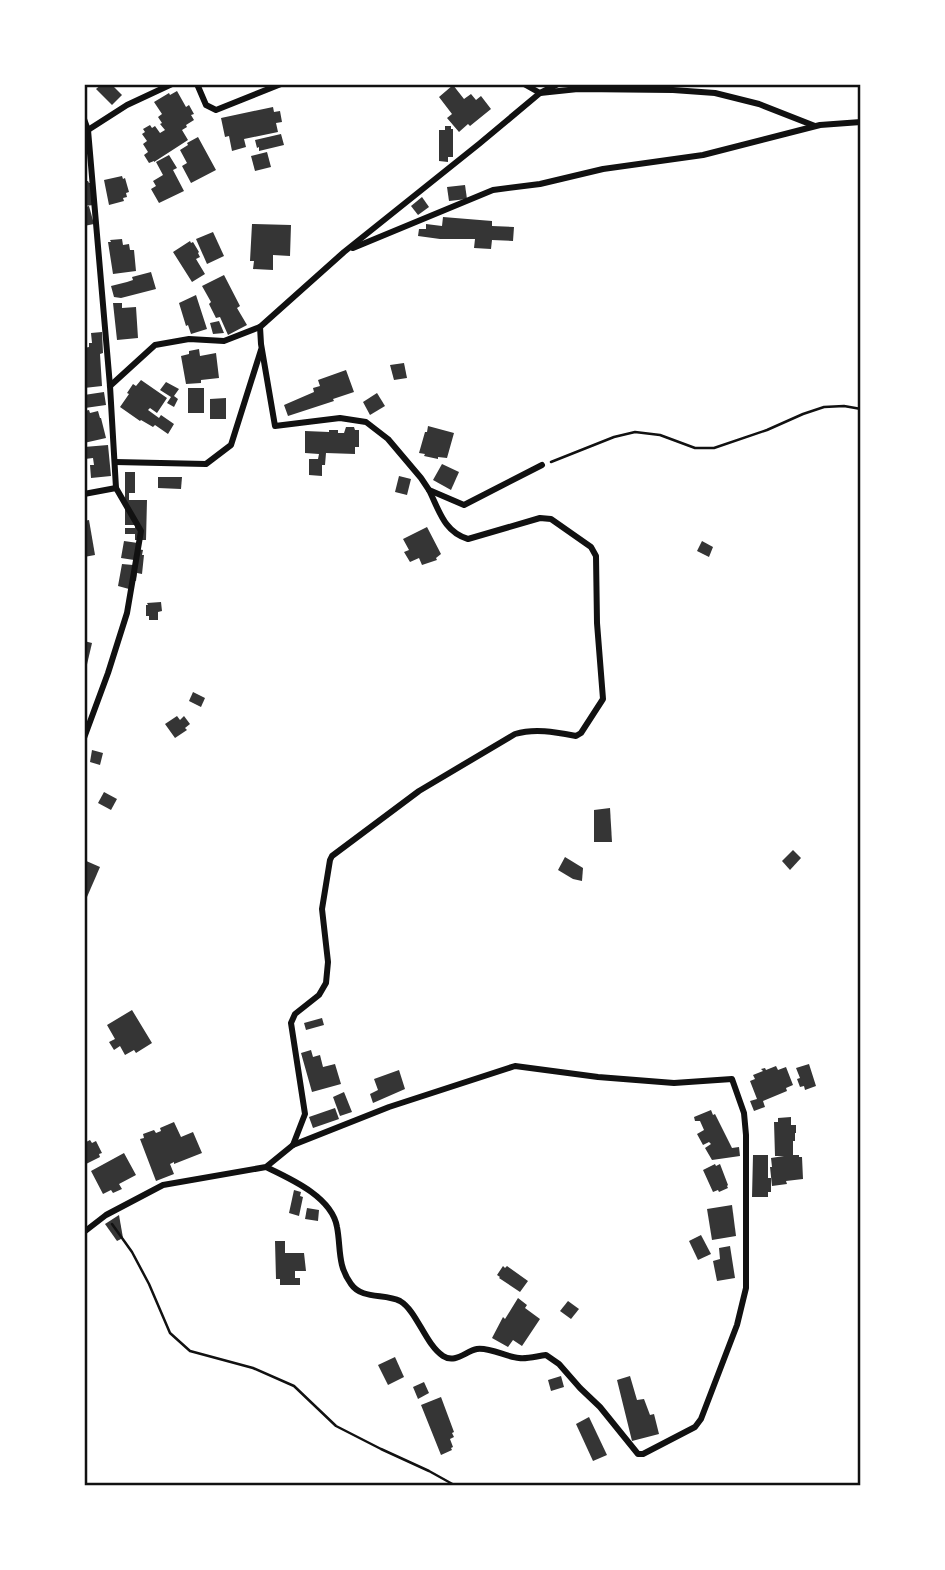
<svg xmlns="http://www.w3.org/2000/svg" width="945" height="1570" font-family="Jost,sans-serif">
<rect width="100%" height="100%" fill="#fff"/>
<g fill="#353535">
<path d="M102,84H111L122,95L112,105L96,89Z"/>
<path d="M453,85L464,99L471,94L476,100L481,96L491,109L470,126L468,124L459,132L447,118L452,114L439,97Z"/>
<path d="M177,91L186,107L189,105L194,114L191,115L194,120L186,125L187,127L182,130L188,140L154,162V161L149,163L144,155L148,152L143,144L147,141L142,134L145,132L143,129L150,125L152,128L155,126L160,133L165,130L160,124L162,123L158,117L162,114L154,102L169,93L170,95Z"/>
<path d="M273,107L274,112L280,111L282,122L276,123L278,132L244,139L246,147L232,151L229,136L225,137L221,118Z"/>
<path d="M445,126H451V129H453V157H448V162L439,161V130H445Z"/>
<path d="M281,134L284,145L259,151V147L257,148L255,140Z"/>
<path d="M198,137L216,170L191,183L182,166L187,163L180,150L188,145L187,143Z"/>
<path d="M267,152L271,167L255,171L251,156Z"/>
<path d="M169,155L177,168L173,170L184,191L159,203L151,189L156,186L153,181L163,175L156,162Z"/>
<path d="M122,176L123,179L125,178L129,192L126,193L127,197L123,198L124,201L109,205L104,180Z"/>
<path d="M84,181H88L89,183H91L94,205L84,206Z"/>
<path d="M465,185L467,199L449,201L447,187Z"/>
<path d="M422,197L429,207L418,215L411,206Z"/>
<path d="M89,206L94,224L84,226V207Z"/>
<path d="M443,217L492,221V226L514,227L513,241L492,240L491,249L474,248L475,239H440L418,236L419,229H426V224L442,226Z"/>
<path d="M252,224L291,225L290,256L273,255V270L253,269L254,261H250Z"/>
<path d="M213,232L224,256L207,264L196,239Z"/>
<path d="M122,239L123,245L129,244L130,250H134L136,271L113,274L108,242H111L110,240Z"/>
<path d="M190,241L191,243L193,242L199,252L198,253L200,257L196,259L205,274L192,282L173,252Z"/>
<path d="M151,272L156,289L121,298L114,297L111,286L127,282L133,280L132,277Z"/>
<path d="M224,275L240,306L237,308L247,325L228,335L220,317L216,318L209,304L211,302L202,286Z"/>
<path d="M196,295L207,329L191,334L188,325L186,326L179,303Z"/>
<path d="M113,303H122V308L136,307L138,338L117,340Z"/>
<path d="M219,321L224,333L213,334L210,323Z"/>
<path d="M102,332L103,353L100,354L102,386L84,388V348L89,347V343H92L91,333Z"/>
<path d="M199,349L200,356L216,353L219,378L201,380V383L186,384L181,356L189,354V351Z"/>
<path d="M404,363L407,378L394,380L390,365Z"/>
<path d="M346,370L354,392L333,399L334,401L288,416L284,405L314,392L313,388L320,386L318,380Z"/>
<path d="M141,380L167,398L157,413L150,408L148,410L159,418L161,415L174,424L168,434L155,425L153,427L141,420L140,421L120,407L129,394L127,393L133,384L136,386Z"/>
<path d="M166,382L179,389L174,396L178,399L174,407L167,403L171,397L160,390Z"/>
<rect x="188" y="388" width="16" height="25"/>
<path d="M104,392L106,405L85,408L84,395Z"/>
<path d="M377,393L385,406L370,415L363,402Z"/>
<path d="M226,398V419H210V399Z"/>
<path d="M89,410L90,413L98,411L100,418H101L106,438L84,443V411Z"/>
<path d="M428,426L454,433L447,458L438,457V459L424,456L425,454L419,453L425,432H427Z"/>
<path d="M346,427H354L355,430H359V447H355V454L326,453L325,465H322V476L309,475V459H318L319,454L305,453V431L329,432V430H338V433H344Z"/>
<path d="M108,445L111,476L91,478L90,465H94L93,458L85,459L84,447Z"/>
<path d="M442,464L459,472L451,490L433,480Z"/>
<path d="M125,472H135V493H129V500H147L146,540H135V534H125V528H135V525H125Z"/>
<path d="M399,476L411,479L407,495L395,492Z"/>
<path d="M158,477H182L181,489L158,488Z"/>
<path d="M89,520L95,555L84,557V521Z"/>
<path d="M427,527L441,554L436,558L437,560L422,565L419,558L410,562L404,552L409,550L403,539Z"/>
<path d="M124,541L138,543L137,549L143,550L142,555H144L142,574L137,573L136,581L131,580L129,589L118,586L122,564L133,565L134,560L121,558Z"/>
<path d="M702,541L713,547L709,557L697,551Z"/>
<path d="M161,602L162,611L158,612V620H149V616H146V605H148L147,603Z"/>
<path d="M84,641L92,643L85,673H84Z"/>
<path d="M193,692L205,698L201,707L189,701Z"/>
<path d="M177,716L180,720L184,716L190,724L185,728L187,730L175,738L165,724Z"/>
<path d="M92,750L103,753L100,765L90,762Z"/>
<path d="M104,792L117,799L111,810L98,803Z"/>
<path d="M610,808L612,842H594V810Z"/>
<path d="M793,850L801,858L790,870L782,861Z"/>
<path d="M565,857L583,868L582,881L573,879L558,870Z"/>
<path d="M84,860L100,867L87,897L84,895Z"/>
<path d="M132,1010L152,1043L136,1053L134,1050L125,1055L120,1046L114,1050L109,1042L115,1039L107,1025Z"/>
<path d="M322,1018L324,1025L306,1030L304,1023Z"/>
<path d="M311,1050L313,1057L320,1055L323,1067L335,1064L341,1084L312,1092L301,1053Z"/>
<path d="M809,1064L816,1086L805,1090L804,1086L800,1087L797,1079L800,1078L796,1068Z"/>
<path d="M776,1066L778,1070L786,1067L793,1085L786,1088L787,1091L763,1101L765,1107L754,1111L750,1101L757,1099L750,1081L755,1079L753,1075L763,1071L761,1069L765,1068L766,1070Z"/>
<path d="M399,1070L405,1089L373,1103L370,1094L378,1090L374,1079Z"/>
<path d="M344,1092L352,1112L340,1116L333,1097Z"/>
<path d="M335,1108L339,1119L313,1128L309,1117Z"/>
<path d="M711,1110L713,1115L715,1114L732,1148L739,1147L740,1156L712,1160L705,1148L711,1144L709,1142L703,1145L697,1134L704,1130L700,1121H695L694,1117Z"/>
<path d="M791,1117V1125H796V1133H795V1141H793V1155H799V1157H802L803,1179L786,1181L787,1184L772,1186L770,1167H772L771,1158L784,1156H775L774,1122H778V1118Z"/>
<path d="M174,1122L181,1137L193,1132L202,1153L174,1164V1162L170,1164L174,1174L156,1181L140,1139L144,1138L143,1134L154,1130L156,1133L161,1131L160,1128Z"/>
<path d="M90,1140L92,1143L96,1141L102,1153L99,1154L100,1157L86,1164L84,1162V1143Z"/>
<path d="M124,1153L136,1175L119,1184L122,1189L113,1193L111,1190L103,1194L91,1171Z"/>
<path d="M753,1155H768V1178H771V1192H768V1197H752Z"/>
<path d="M715,1164L716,1166L720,1164L728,1185L727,1186L728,1188L719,1192L718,1190L713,1192L703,1170Z"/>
<path d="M294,1190L301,1192L300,1196L303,1197L299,1216L289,1213Z"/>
<path d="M732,1205L736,1236L712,1240L707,1209Z"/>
<path d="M307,1208L319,1210L318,1221L305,1219Z"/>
<path d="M119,1215L123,1238L117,1241L105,1224Z"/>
<path d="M701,1235L711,1254L698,1260L689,1241Z"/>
<path d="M275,1241H285V1253H304L306,1271H295V1278H300V1285H280V1279H276Z"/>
<path d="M730,1246L735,1278L717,1281L713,1261L720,1259L719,1248Z"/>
<path d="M503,1266L505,1268L507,1266L528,1281L520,1292L499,1278L500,1277L497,1275Z"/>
<path d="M518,1298L527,1305L525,1308L540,1319L522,1346L513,1340L508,1347L492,1338L503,1317L505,1319Z"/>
<path d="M568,1301L579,1309L571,1319L560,1311Z"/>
<path d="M395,1357L404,1377L388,1385L378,1365Z"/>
<path d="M561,1376L564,1387L551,1391L548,1380Z"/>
<path d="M630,1376L637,1400L644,1399L650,1415L654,1414L659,1434L632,1441L617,1380Z"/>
<path d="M424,1382L429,1393L418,1399L413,1387Z"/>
<path d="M441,1397L454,1432L452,1433L454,1437L450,1439L453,1447L451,1448L452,1450L441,1455L421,1405Z"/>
<path d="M589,1417L607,1455L593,1461L576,1424Z"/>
</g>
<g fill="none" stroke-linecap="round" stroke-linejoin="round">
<g stroke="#111" stroke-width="2.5">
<path d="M551,462L614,437L635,432L660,435L695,448H714L767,430L803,414L824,407L844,406L861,409"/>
<path d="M112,1224L132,1252L149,1284L170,1333L190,1351L253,1368L294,1386L336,1426L381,1449L429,1471L456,1486"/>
</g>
<g stroke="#111" stroke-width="6">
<path d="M197,84L206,105L216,110L281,84"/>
<path d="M524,84L540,93L578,89L673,90L715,93L759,104L815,126"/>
<path d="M84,119L88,130L110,386L116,488L141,531L127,613L108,673L84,738"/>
<path d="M88,130L127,105L172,84"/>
<path d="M353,248L493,190L540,184L603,169L703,155L820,125L861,122"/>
<path d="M260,327L261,344L275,426L340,418L366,422L388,439L421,478L429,490L464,505L542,465"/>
<path d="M110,386L155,345L189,339L224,341L260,327L344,252L479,144L540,93L558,84"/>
<path d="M115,462L206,464L231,445L261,350"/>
<path d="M84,494L116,488"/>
<path d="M293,1145L305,1114L291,1023L295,1014L319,995L326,983L328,962L322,909L330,860L332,856L419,791L515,734C535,728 555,732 576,736L581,733L603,699L597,623L596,556L591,547L551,519L540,518L468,539C444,532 439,510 429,490"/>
<path d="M84,1232L106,1215L163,1185L266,1167L293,1145L389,1107L515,1066L598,1077L674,1083L732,1079L744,1113L746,1135V1288L737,1325L701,1419L695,1427L643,1454H638L600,1407L580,1388L559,1364L546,1355C537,1356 528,1359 519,1358C507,1357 489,1347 477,1349C466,1351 455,1364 443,1356C425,1344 417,1311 400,1301C385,1293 362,1300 351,1284C337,1265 341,1247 337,1227C332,1197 291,1179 266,1167"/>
</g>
</g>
<rect width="945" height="1570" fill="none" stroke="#ffffff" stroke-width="172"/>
<rect x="86" y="86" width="773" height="1398" fill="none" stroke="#111" stroke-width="2.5"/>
</svg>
